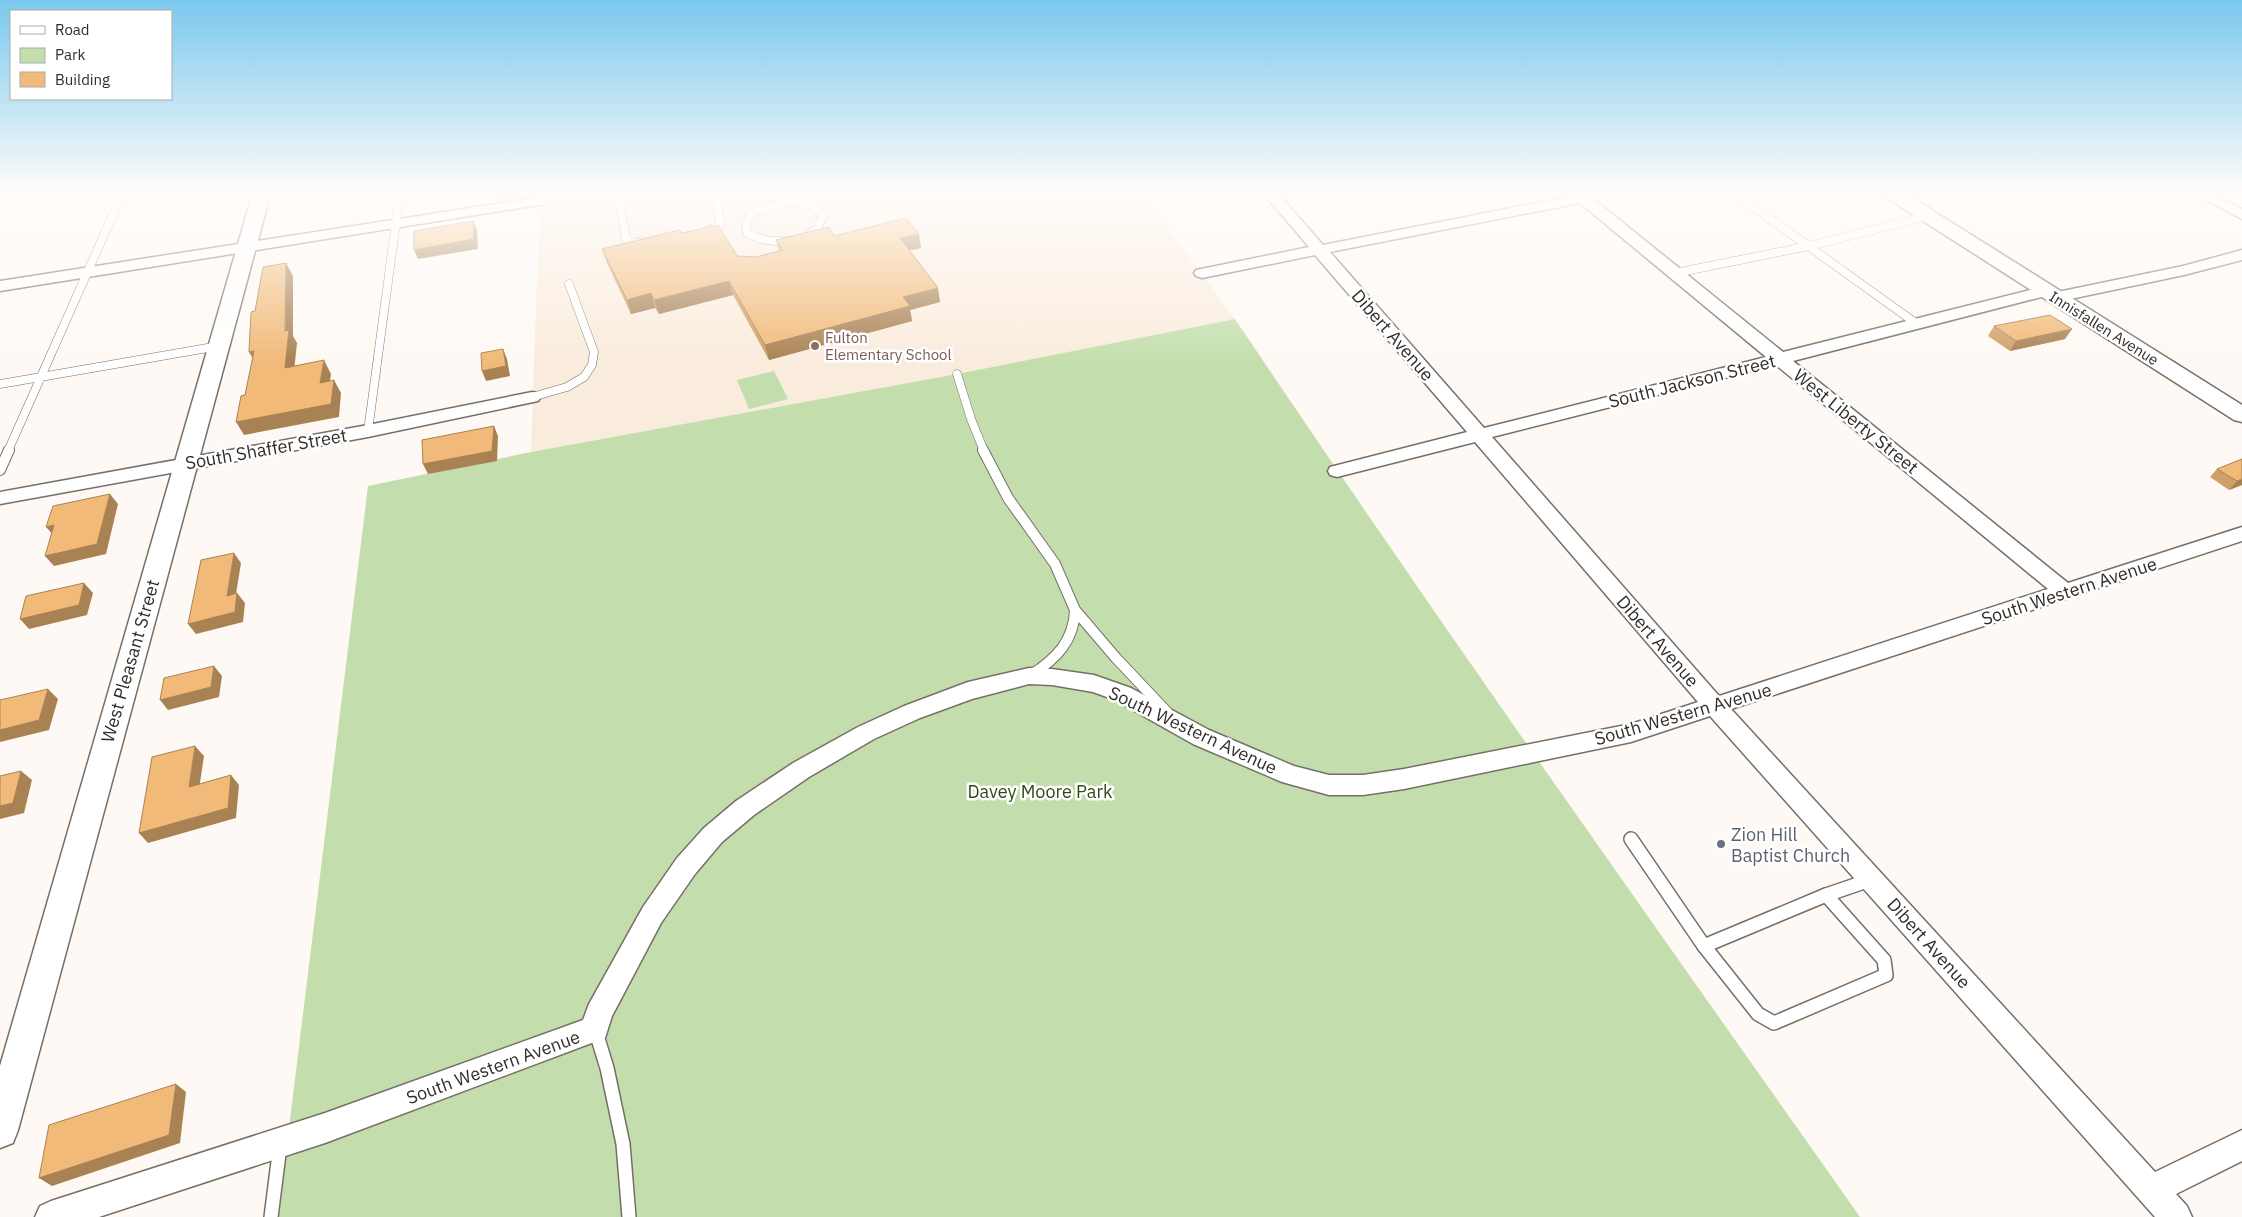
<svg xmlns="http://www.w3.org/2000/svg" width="2242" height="1217" font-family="'IBM Plex Sans',sans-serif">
<rect width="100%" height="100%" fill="#fef9f4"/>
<path fill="#faecdd" d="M540,192H1141L1235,319L957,374L531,452Z"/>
<g fill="#c3deac">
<path d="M1235,319C1438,622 1650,919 1860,1217H278L368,486L531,452L957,374Z"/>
<path d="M774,371L788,399L749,409L737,380Z"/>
</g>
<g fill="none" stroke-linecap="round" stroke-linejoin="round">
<defs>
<g id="service-far2">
<path d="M617,192L626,238L630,243L641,242"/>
<path d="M1733,192L1917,324"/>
<path d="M540,201L600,192"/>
<path d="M787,201L812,205L823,216L817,229L805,237"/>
<path d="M707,232L719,225L720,219L714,192"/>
<path d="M789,241C774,242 760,241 747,233L746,222L753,212L787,201L792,192"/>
<path d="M1675,273L1809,246L1928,216"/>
<path d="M957,374L971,419L984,451"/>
<path d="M0,384L219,346"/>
<path d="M532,397L567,387L584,377L592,365L594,352L569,284"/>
<path d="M368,431L400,192"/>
<path d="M8,451L123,192"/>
</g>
<g id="service-far1">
<path d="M983,450L1008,498L1055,564L1075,610L1116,658L1167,712"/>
<path d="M0,470L9,450"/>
<path d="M1031,675C1056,659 1074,641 1075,610"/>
</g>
<g id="service">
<path d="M1631,839L1704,946L1826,895L1870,880"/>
<path d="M1704,946L1758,1014L1774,1023L1886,975L1884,960L1826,895"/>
<path d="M595,1029L607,1068L623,1144L629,1217"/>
<path d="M271,1217L280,1146"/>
</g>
<g id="minor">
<path d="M1262,192H1277L1323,245L1572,196L1569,192H1585L1783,352L2046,286L2052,288L2054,291L2053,293L2183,266L2242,250V260L2184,275L2056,302L2050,300L2048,297L2049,295L1793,361L2068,583L2242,527V541L1731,709L2155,1172L2242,1130V1161L2176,1194L2187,1206L2192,1217H2155L1710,716L1631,742L1404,789L1363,795H1329L1282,782L1193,744L1115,700L1093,692L1052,685L1029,684L972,699L920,718L874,739L809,777L754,815L722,842L695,874L661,923L612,1016L605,1038L325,1143L99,1217H35L40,1206L51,1201L325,1113L583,1020L589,1004L643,907L677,858L704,828L736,801L793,763L858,727L904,706L968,682L1029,668L1052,669L1094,675L1131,688L1209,730L1294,766L1329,775H1363L1404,769L1631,724L1698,702L1475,442L1337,477L1330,475L1328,471L1330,467L1467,432L1315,255L1202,278L1196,276L1194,273L1196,270L1309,247ZM1580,203L1766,357L1484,428L1330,252ZM1776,365L2048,589L1719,696L1492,437Z"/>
<path d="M2191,192H2210L2242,209V219Z"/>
<path d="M540,197L545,198L547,201L545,204L0,291V281Z"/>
<path d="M532,392L538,393L541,397L538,401L368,437L0,504V492L368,425Z"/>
</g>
<g id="tertiary">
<path d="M253,192H271L18,1130L13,1143L0,1148V1066Z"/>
<path d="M1881,192H1903L2242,405V422L2234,420L1884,196Z"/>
</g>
</defs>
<use href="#service-far2" stroke="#766f68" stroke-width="9"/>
<use href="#service-far1" stroke="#766f68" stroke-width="12"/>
<use href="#service" stroke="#766f68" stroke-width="16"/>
<use href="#minor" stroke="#766f68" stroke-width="3"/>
<use href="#tertiary" stroke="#766f68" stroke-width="3"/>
<use href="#service-far2" stroke="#fff" stroke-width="8"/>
<use href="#service-far1" stroke="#fff" stroke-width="10"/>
<use href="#service" stroke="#fff" stroke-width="13"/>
<use href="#minor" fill="#fff" fill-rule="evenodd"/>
<use href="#tertiary" fill="#fff" fill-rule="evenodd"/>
</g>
<g fill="#cfa067">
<path d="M683,233L737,256L756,257L779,251L776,240L834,236L919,234L921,248L909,250L940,302L910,310L912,321L769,360L733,295L659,314L655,308L631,314L607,263L602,249Z"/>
<path d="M1994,326L2065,339L2010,351L1988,336Z"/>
<path d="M2242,459V485L2229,490L2210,477L2217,469Z"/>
</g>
<g fill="#a98254">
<path d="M498,192H525V194L500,198Z"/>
<path d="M473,221L477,230L478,249L418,259L414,250Z"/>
<path d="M919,234L921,248L902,252L900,238Z"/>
<path d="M286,263L293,276V336L297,343L293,381L285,368Z"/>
<path d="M729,281L733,295L659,314L654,300Z"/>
<path d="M938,288L940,302L910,310L912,321L769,360L765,345L903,297Z"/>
<path d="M651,293L655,308L631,314L627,300Z"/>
<path d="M2072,329L2065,339L2010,351L2016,341Z"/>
<path d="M503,349L507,359L510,376L486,381L482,371Z"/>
<path d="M254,351L257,366L249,352Z"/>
<path d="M324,360L331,374L328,396L320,383Z"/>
<path d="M334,380L341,393L339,417L244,435L236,422Z"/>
<path d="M494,426L498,436L497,461L428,474L423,464Z"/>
<path d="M2242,479V485L2229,490L2237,481Z"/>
<path d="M110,494L118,504L106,554L54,566L45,556Z"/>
<path d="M54,525L55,537L46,527Z"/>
<path d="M234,553L241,563L234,606L227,596Z"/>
<path d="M84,583L93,593L87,615L29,629L20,619Z"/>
<path d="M237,593L245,603L243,622L196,634L188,624Z"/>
<path d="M214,666L222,676L219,697L168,710L160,700Z"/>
<path d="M48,689L58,699L49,730L0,742V730Z"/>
<path d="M195,746L204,756L198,796L189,787Z"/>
<path d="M21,771L32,780L24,813L0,819V806Z"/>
<path d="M231,775L239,785L236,818L148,843L139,833Z"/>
<path d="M176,1084L186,1092L180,1143L52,1186L39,1178Z"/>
</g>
<g fill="#f1ba78" stroke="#a98254">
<path d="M906,218L919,234L900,238L938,288L903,297L910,306L765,345L729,281L654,300L651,293L627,300L602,249L679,230L683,233L718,225L737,256L756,257L783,250L776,240L829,227L834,236Z"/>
<path d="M473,221L474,239L414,250V231Z"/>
<path d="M286,263L285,331L289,330L285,368L324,360L320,383L334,380L331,404L236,422L241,396L245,395L254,351L249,352L251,312L255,311L263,267Z"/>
<path d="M2050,315L2072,329L2016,341L1994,326Z"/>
<path d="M503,349L506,366L482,371L481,353Z"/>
<path d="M494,426L492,451L423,464L422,440Z"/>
<path d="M2242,459V479L2237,481L2217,469Z"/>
<path d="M110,494L97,544L45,556L54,525L46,527L53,506Z"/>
<path d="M234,553L227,596L237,593L235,612L188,624L201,560Z"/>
<path d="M84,583L79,605L20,619L26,596Z"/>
<path d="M214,666L211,687L160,700L164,678Z"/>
<path d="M48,689L39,720L0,730V700Z"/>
<path d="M195,746L189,787L231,775L228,808L139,833L152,757Z"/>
<path d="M21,771L13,803L0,806V776Z"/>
<path d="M176,1084L169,1135L39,1178L49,1125Z"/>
</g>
<linearGradient id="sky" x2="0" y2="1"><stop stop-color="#7ac8ee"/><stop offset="0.53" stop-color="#fffcfa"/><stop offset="1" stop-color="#fffcfa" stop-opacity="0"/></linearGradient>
<rect width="2242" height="363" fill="url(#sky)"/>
<circle fill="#8d6e63" stroke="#fff" stroke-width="2" cx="815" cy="346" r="5"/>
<circle fill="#6b7280" stroke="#fff" stroke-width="2" cx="1721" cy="844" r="5"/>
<g text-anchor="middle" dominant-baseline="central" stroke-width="5" stroke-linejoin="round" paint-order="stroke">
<g font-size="15" fill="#302d2a" stroke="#fff">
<text transform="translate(2104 328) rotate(32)">Innisfallen Avenue</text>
</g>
<g font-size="15" fill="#785e54" stroke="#fff" text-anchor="start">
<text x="825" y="337">Fulton<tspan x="825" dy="17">Elementary School</tspan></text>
</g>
<g font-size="18" fill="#302d2a" stroke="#fff">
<text transform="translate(1393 335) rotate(49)">Dibert Avenue</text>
<text transform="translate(1692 381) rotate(-14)">South Jackson Street</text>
<text transform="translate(1856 421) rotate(39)">West Liberty Street</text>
<text transform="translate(266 449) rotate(-10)">South Shaffer Street</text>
<text transform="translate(2069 591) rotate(-18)">South Western Avenue</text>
<text transform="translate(1658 641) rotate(49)">Dibert Avenue</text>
<text transform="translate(130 661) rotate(-74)">West Pleasant Street</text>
<text transform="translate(1683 714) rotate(-16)">South Western Avenue</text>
<text transform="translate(1193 730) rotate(25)">South Western Avenue</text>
<text transform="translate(1929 943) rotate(48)">Dibert Avenue</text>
<text transform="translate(493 1067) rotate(-20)">South Western Avenue</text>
</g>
<g font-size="18" fill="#314917" stroke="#fff">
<text x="1040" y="791">Davey Moore Park</text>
</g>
<g font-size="18" fill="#5b616d" stroke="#fff" text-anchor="start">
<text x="1731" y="834">Zion Hill<tspan x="1731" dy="21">Baptist Church</tspan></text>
</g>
</g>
<rect x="10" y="10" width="162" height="90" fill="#ffffff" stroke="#acabaa"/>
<rect x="20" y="26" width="25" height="8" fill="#ffffff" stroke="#acabaa"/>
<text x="55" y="35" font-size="15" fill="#302d2a">Road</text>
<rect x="20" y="48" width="25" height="15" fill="#c3deac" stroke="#acabaa"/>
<text x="55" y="60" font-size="15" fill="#302d2a">Park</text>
<rect x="20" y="72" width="25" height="15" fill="#f1ba78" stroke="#acabaa"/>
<text x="55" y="85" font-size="15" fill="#302d2a">Building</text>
</svg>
